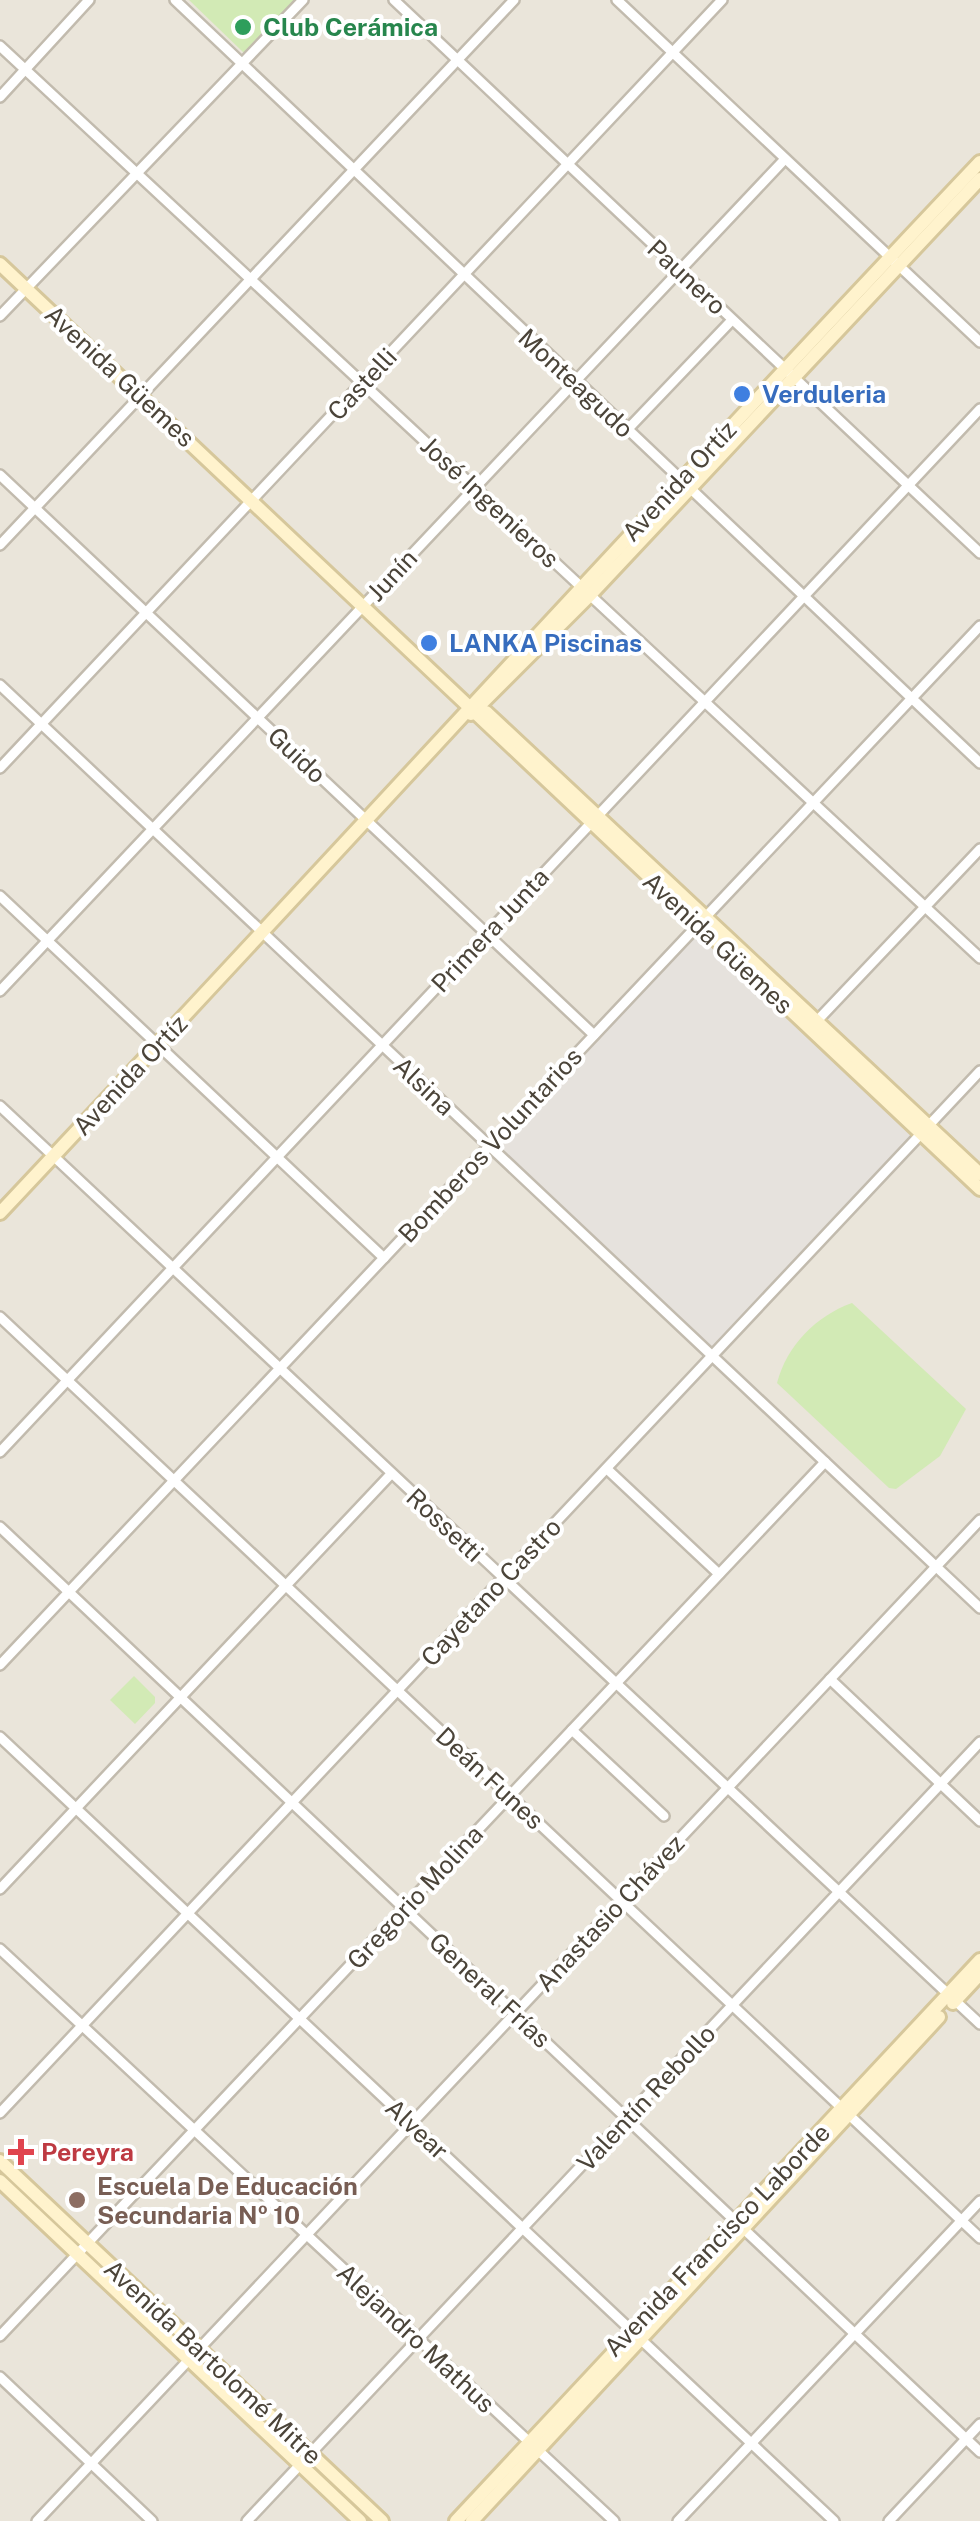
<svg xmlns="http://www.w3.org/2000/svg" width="980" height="2521" font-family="'Public Sans',sans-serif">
<rect width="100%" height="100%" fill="#f6f3ec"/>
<rect fill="#eae5da" x="0" y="0" width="980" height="2521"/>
<path fill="#e6e2dd" d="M698,932L915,1134L712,1352L495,1147Z"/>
<g fill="#d2eab5">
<path d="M189,0H296L244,53Z"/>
<path d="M852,1303L966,1409L940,1456L896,1489L889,1488L777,1383C787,1345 816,1316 852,1303Z"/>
<path d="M134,1676L155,1697V1703L135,1724L110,1700Z"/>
</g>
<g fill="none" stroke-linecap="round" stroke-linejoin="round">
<defs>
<g id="minor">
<path d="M175,0L980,763"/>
<path d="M394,0L980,553"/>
<path d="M617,0L980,342"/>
<path d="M0,46L980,958"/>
<path d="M0,97L89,0"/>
<path d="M0,316L303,0"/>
<path d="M627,430L732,320"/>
<path d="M0,475L594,1035"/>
<path d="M0,545L514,0"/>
<path d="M0,685L980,1608"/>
<path d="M0,768L722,0"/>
<path d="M0,896L384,1258"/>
<path d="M0,991L785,159"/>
<path d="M815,1023L980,849"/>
<path d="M0,1106L980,2024"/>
<path d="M0,1317L980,2238"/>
<path d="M0,1452L980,409"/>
<path d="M607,1469L719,1574"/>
<path d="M0,1527L980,2452"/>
<path d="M0,1665L980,626"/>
<path d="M830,1679L980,1821"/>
<path d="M572,1730L664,1816"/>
<path d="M0,1737L834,2521"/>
<path d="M0,1889L391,1474"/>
<path d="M0,1949L614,2521"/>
<path d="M0,2113L980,1071"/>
<path d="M0,2336L825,1462"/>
<path d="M0,2377L152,2521"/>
<path d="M37,2521L980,1520"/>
<path d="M247,2521L980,1742"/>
<path d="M678,2521L980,2201"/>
<path d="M889,2521L980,2424"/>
</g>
<g id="secondary">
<path d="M0,264L980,1189"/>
<path d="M486,712L980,1174"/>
<path d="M471,714L591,594L980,179"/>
<path d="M0,1213C328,864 650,510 980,162"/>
<path d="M953,2003L980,1974"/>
<path d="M0,2161L382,2521"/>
<path d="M0,2181L360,2521"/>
<path d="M456,2521L980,1960"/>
<path d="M472,2521L939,2017"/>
</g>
</defs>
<use href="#minor" stroke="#c2bbae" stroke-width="14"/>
<use href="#secondary" stroke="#d6c79b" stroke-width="18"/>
<use href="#minor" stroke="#fff" stroke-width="9"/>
<use href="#secondary" stroke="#fff3cd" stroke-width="12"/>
</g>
<circle fill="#2e9e5b" stroke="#fff" stroke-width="4" cx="243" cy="27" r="10"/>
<g fill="#3f7fe0" stroke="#fff" stroke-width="4">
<circle cx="742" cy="394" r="10"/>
<circle cx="429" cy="643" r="10"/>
</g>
<path fill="#e0444e" stroke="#fff" stroke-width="4" d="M16 2137h10v10h10v10h-10v10h-10v-10h-10v-10h10z"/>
<circle fill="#8d6e63" stroke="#fff" stroke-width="4" cx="77" cy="2200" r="10"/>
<g text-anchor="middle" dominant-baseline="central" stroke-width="8" stroke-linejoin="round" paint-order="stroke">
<g font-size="25" font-weight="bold" fill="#27864d" stroke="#fff" text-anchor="start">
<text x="263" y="27">Club Cerámica</text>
</g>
<g font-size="25" fill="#4b4439" stroke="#fff">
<text transform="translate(687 277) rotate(43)">Paunero</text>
<text transform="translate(120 376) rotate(43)">Avenida Güemes</text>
<text transform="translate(576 383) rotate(43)">Monteagudo</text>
<text transform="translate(362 384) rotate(-47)">Castelli</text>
<text transform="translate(679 481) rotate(-47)">Avenida Ortíz</text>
<text transform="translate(490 502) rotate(43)">José Ingenieros</text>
<text transform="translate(392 575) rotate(-47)">Junín</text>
<text transform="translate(297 755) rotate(43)">Guido</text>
<text transform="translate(490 930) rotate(-47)">Primera Junta</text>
<text transform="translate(718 943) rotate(43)">Avenida Güemes</text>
<text transform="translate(130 1075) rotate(-47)">Avenida Ortíz</text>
<text transform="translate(424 1086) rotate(43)">Alsina</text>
<text transform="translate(490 1145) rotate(-47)">Bomberos Voluntarios</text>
<text transform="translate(445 1525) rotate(43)">Rossetti</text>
<text transform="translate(491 1592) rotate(-47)">Cayetano Castro</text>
<text transform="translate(490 1778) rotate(43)">Deán Funes</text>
<text transform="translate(415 1897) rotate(-47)">Gregorio Molina</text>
<text transform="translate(610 1913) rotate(-47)">Anastasio Chávez</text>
<text transform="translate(490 1990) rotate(43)">General Frías</text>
<text transform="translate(646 2098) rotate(-47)">Valentín Rebollo</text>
<text transform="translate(417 2129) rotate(43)">Alvear</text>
<text transform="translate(717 2240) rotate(-46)">Avenida Francisco Laborde</text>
<text transform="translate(416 2338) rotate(43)">Alejandro Mathus</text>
<text transform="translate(213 2362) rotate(43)">Avenida Bartolomé Mitre</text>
</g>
<g font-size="25" font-weight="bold" fill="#366cbe" stroke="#fff" text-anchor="start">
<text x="762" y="394">Verduleria</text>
<text x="449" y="643">LANKA Piscinas</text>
</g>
<g font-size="25" font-weight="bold" fill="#be3a42" stroke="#fff" text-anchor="start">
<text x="41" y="2152">Pereyra</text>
</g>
<g font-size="25" font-weight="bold" fill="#785e54" stroke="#fff" text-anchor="start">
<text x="97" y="2186">Escuela De Educación<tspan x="97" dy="29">Secundaria Nº 10</tspan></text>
</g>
</g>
</svg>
